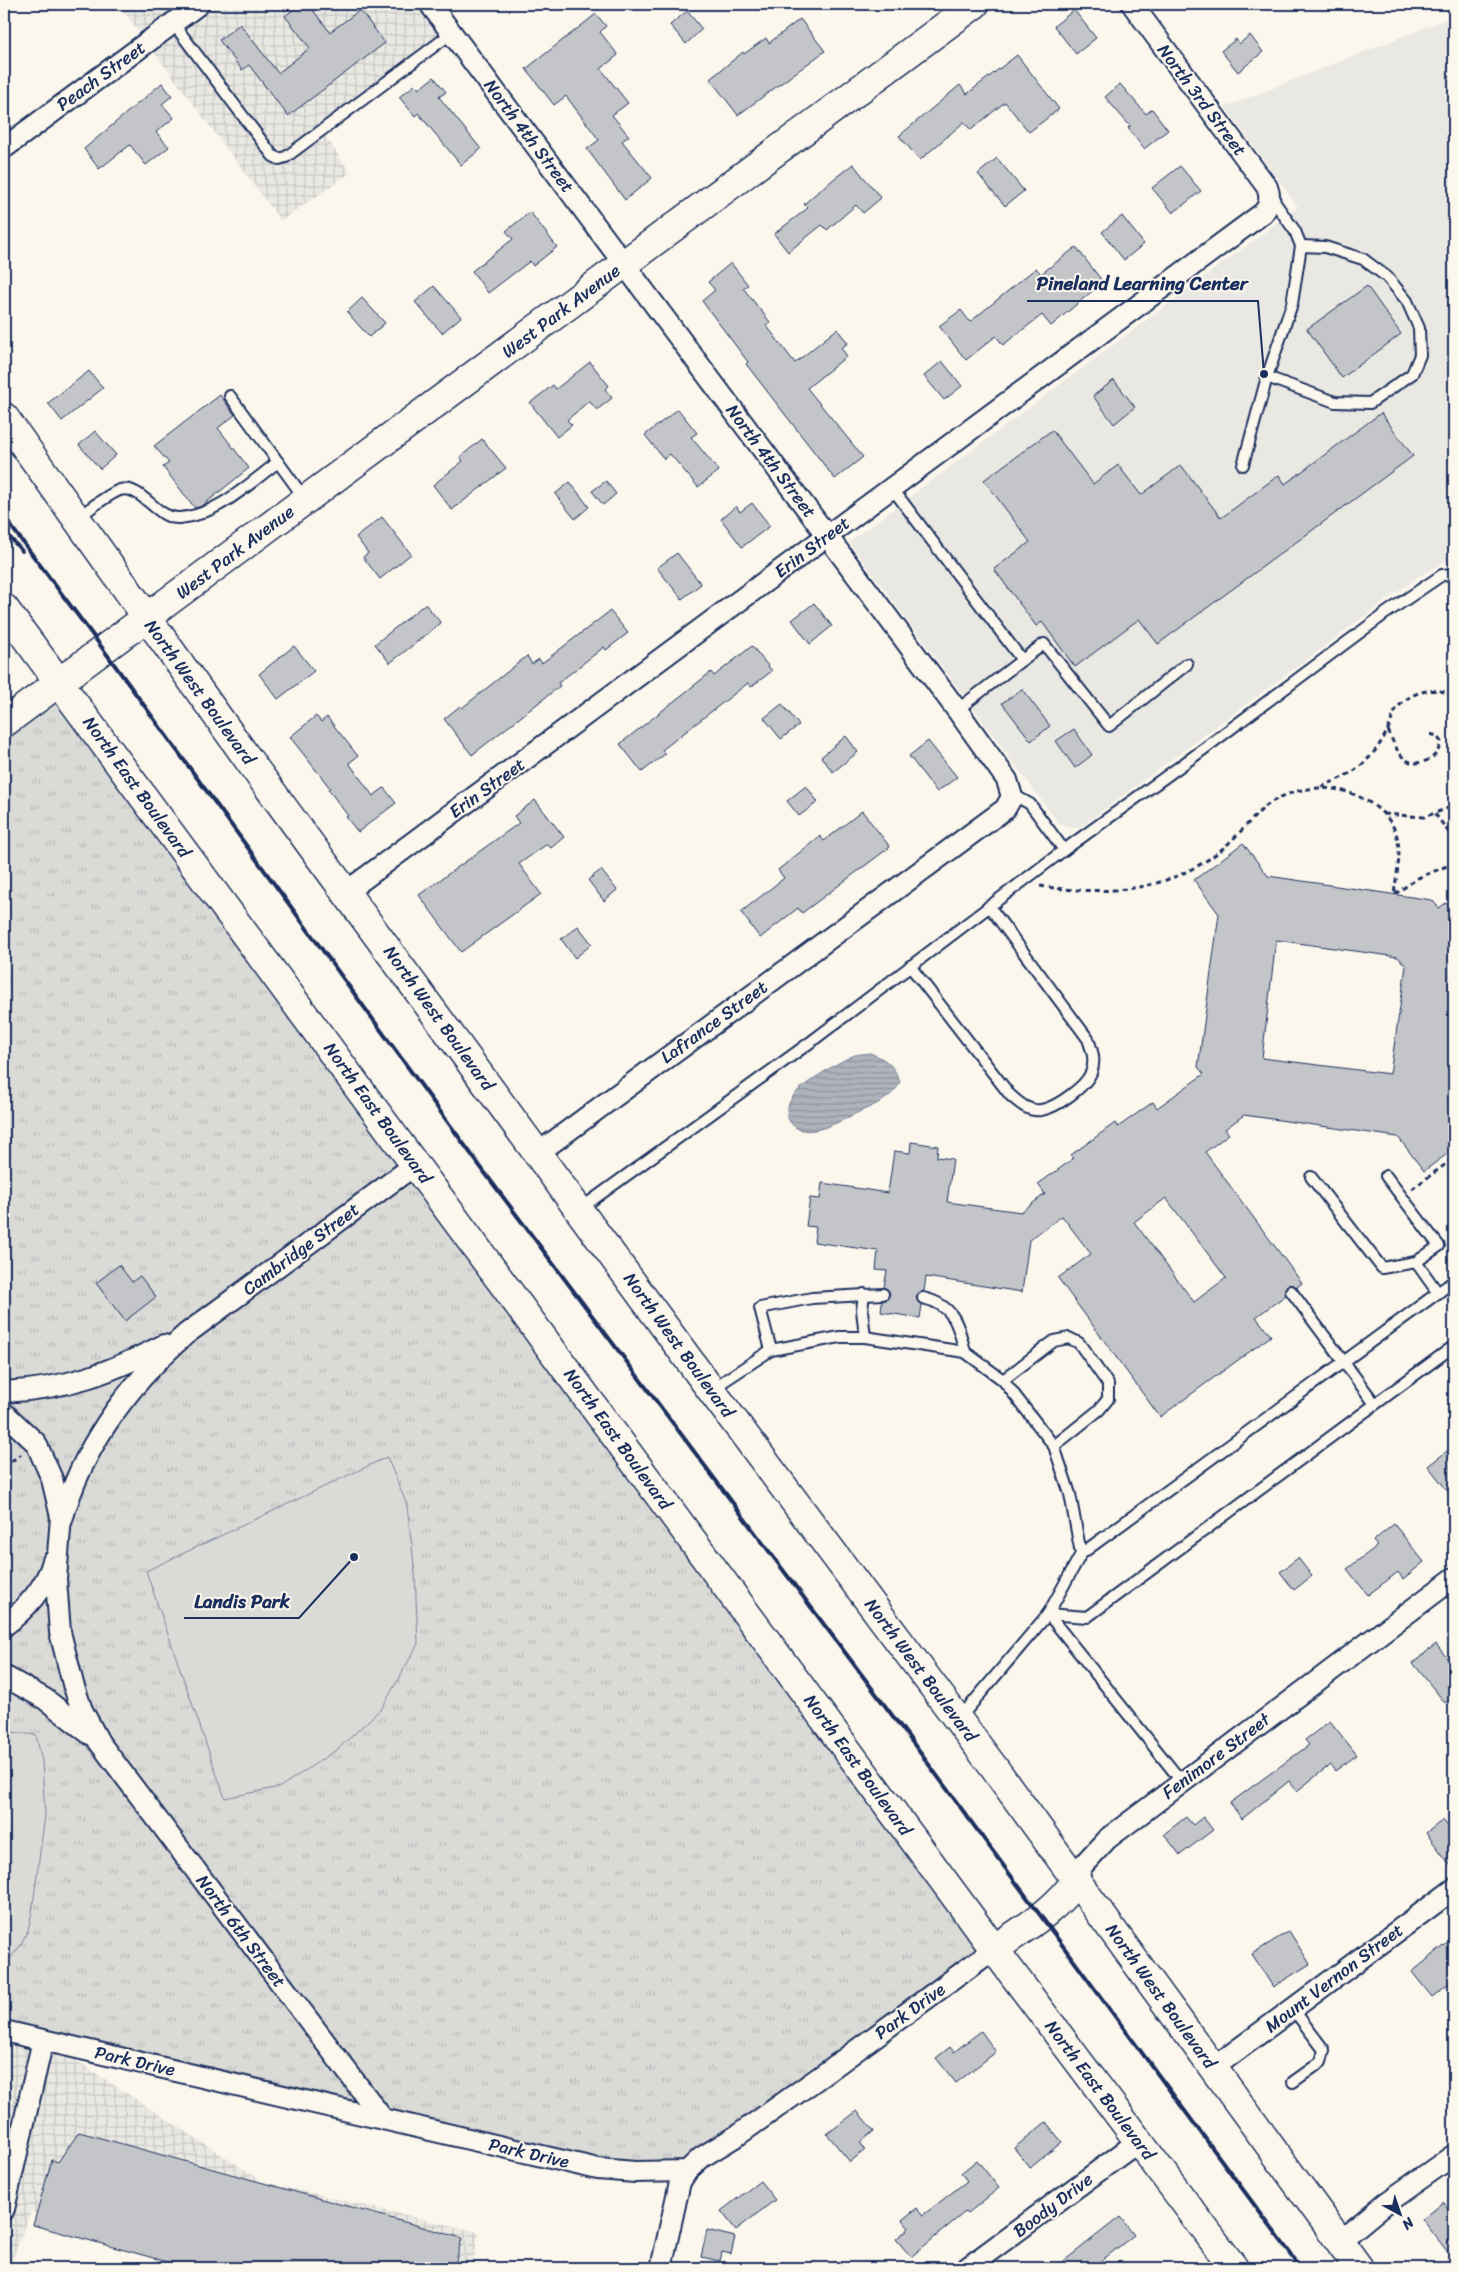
<svg xmlns="http://www.w3.org/2000/svg" width="1458" height="2272" font-family="Sriracha,sans-serif">
<defs>
<pattern id="industrial-grid" width="8" height="8" patternUnits="userSpaceOnUse" patternTransform="scale(1.25)"><rect width="8" height="8" fill="#eae8e2"/><path d="M0 4h8M4 0v8" fill="none" stroke="#c8c7c4"/></pattern>
<pattern id="park-tufts" width="24" height="20" patternUnits="userSpaceOnUse" patternTransform="scale(1.25)"><rect width="24" height="20" fill="#dadad7"/><path d="M3 7l-1-3M5 7V3M7 7l1-3M15 17l-1-3M17 17v-4M19 17l1-3" fill="none" stroke="#babbbb"/></pattern>
<pattern id="water-rules" width="6" height="5" patternUnits="userSpaceOnUse" patternTransform="scale(1.25)"><rect width="6" height="5" fill="#afb3bb"/><path d="M0 2.5h6" fill="none" stroke="#8e929b"/></pattern>
</defs>
<rect width="100%" height="100%" fill="#fbf7ec"/>
<filter id="ink" filterUnits="userSpaceOnUse"><feTurbulence type="fractalNoise" baseFrequency=".02" numOctaves="2"/><feDisplacementMap in="SourceGraphic" scale="10" xChannelSelector="R" yChannelSelector="G"/><feConvolveMatrix kernelMatrix="1 2 1 2 8 2 1 2 1" color-interpolation-filters="sRGB"/></filter>
<g filter="url(#ink)">
<path fill="#eae8e2" d="M1454,16V562L1445,561L1415,579L1079,828L1060,825L849,542L1298,207L1225,107Z"/>
<g fill="url(#industrial-grid)">
<path d="M118,4H432L457,37L324,134L350,173L281,221Z"/>
<path d="M4,2030L43,2039L263,2182L479,2232L472,2268H267L268,2265L31,2212L9,2268H4Z"/>
</g>
<path fill="url(#park-tufts)" stroke="#7a849a" d="M59,681L994,1949L687,2171L598,2169L4,2031V723Z"/>
<g fill="#dadad7" stroke="#7a849a">
<path d="M387,1457L407,1505L415,1574L418,1644L382,1708L338,1749L280,1787L225,1798L146,1571Z"/>
<path d="M4,1731L36,1735L42,1761L45,1815L32,1912L28,1930L20,1946L4,1967Z"/>
</g>
<path fill="url(#water-rules)" stroke="#747e96" d="M870,1053C887,1060 893,1064 900,1082C894,1097 875,1105 861,1111C844,1119 802,1145 789,1120C785,1112 789,1101 794,1095C803,1084 841,1060 855,1055C859,1054 865,1054 870,1053Z"/>
<g fill="#c3c5c9" stroke="#1b2f5e" fill-rule="evenodd">
<path d="M301,4H308L330,32L360,10L385,43L288,116L249,65L242,70L219,40L240,24L278,73L310,48L285,16Z"/>
<path d="M1074,10L1096,38L1076,54L1054,26Z"/>
<path d="M687,11L702,29L686,44L670,25Z"/>
<path d="M596,14L606,26L600,32L618,55L601,69L628,103L612,115L629,136L622,141L652,178L625,200L587,149L599,140L566,96L554,105L526,69Z"/>
<path d="M800,19L825,51L738,115L710,79L743,52L744,54L766,38L769,43Z"/>
<path d="M1250,35L1263,52L1238,72L1221,51L1236,39L1239,44Z"/>
<path d="M1017,55L1059,109L1029,132L1005,102L971,130L964,122L920,160L899,136L960,85L967,94Z"/>
<path d="M434,77L446,92L439,97L481,149L461,165L418,113L415,116L399,97L415,85L419,89Z"/>
<path d="M162,83L172,96L162,104L174,118L156,132L169,147L146,165L130,145L99,169L84,149Z"/>
<path d="M1120,84L1146,114L1152,109L1168,130L1144,149L1128,128L1130,126L1105,97Z"/>
<path d="M997,158L1024,191L1005,206L978,174Z"/>
<path d="M853,164L881,198L863,213L856,205L827,230L822,225L788,252L774,234L808,208L804,204L821,189Z"/>
<path d="M1180,166L1201,191L1173,213L1152,188Z"/>
<path d="M530,212L557,247L533,266L530,261L488,293L472,271L513,239L506,231Z"/>
<path d="M1122,216L1144,244L1124,260L1102,232Z"/>
<path d="M1076,247L1103,282L1051,326L1042,315L1003,345L996,336L966,360L939,326L961,310L970,322L1036,268L1041,274Z"/>
<path d="M731,263L748,285L743,288L770,322L766,325L795,363L837,329L848,343L841,348L847,356L807,388L863,457L835,479L746,364L748,362L702,301L715,290L708,282Z"/>
<path d="M434,286L461,317L442,333L415,302Z"/>
<path d="M1367,286L1401,334L1342,378L1307,329Z"/>
<path d="M362,298L385,323L369,337L347,312Z"/>
<path d="M942,361L962,386L944,400L924,376Z"/>
<path d="M590,362L609,386L605,389L612,398L597,410L589,401L567,420L572,425L557,437L530,403L553,385L556,389Z"/>
<path d="M89,371L103,388L62,421L48,403Z"/>
<path d="M1114,380L1135,407L1114,424L1093,396Z"/>
<path d="M220,395L235,415L218,428L249,468L202,506L195,508L163,467L169,463L154,446Z"/>
<path d="M678,409L697,433L691,437L719,471L698,487L670,454L664,459L645,435Z"/>
<path d="M1381,413L1413,456L1158,644L1139,619L1075,667L1042,622L1036,626L994,569L1030,542L984,480L1052,430L1093,484L1118,465L1141,495L1181,465L1221,518L1279,475L1285,484Z"/>
<path d="M95,431L116,455L100,469L79,445Z"/>
<path d="M482,439L506,468L452,510L433,485L463,461L460,457Z"/>
<path d="M606,481L616,494L603,505L592,491Z"/>
<path d="M570,482L589,507L575,519L555,494Z"/>
<path d="M752,503L770,526L742,547L721,519L736,506L740,512Z"/>
<path d="M382,517L411,554L380,579L363,557L368,553L356,537Z"/>
<path d="M677,553L701,584L682,599L657,568Z"/>
<path d="M814,603L832,626L810,644L792,620Z"/>
<path d="M425,604L441,623L390,663L375,644Z"/>
<path d="M610,611L628,633L606,650L604,647L558,683L560,686L472,755L444,719L460,706L462,708L527,656L532,664L539,659L542,663Z"/>
<path d="M294,646L314,671L278,699L259,674Z"/>
<path d="M752,646L772,671L751,687L748,683L662,750L665,754L642,772L620,744L711,672L714,676Z"/>
<path d="M1022,689L1050,726L1031,741L1002,703Z"/>
<path d="M782,704L799,725L781,739L764,718Z"/>
<path d="M316,716L321,722L327,717L358,756L349,763L373,796L384,788L396,803L358,832L346,817L348,816L328,789L330,788L290,737Z"/>
<path d="M1074,729L1092,755L1075,768L1056,741Z"/>
<path d="M846,736L858,752L833,772L821,757Z"/>
<path d="M928,741L957,777L937,792L909,756Z"/>
<path d="M806,786L818,802L799,816L787,801Z"/>
<path d="M535,800L564,837L551,848L547,844L519,864L541,894L461,952L419,895L519,823L514,816Z"/>
<path d="M862,811L890,847L802,913L798,908L760,938L741,912L784,878L778,870L820,836L824,841Z"/>
<path d="M1243,843L1268,876L1432,900L1439,908L1446,903L1454,914V1056L1448,1102L1454,1111V1149L1424,1171L1398,1137L1244,1115L1225,1129L1229,1134L1205,1152L1302,1283L1297,1287L1293,1285H1287L1285,1289L1286,1295L1256,1317L1271,1336L1160,1417L1058,1278L1091,1254L1062,1216L1029,1240L1022,1292L926,1277L924,1291L919,1293L916,1296L918,1302L922,1305L920,1318L881,1312L882,1301L887,1299L890,1294L888,1290L884,1287L887,1271L876,1270L878,1251L814,1242L816,1227L806,1226L810,1198L820,1199L822,1183L888,1193L894,1151L910,1153L911,1142L938,1146L937,1157L953,1159L947,1202L1021,1212L1045,1194L1038,1184L1073,1159L1071,1155L1115,1123L1118,1127L1153,1102L1157,1108L1204,1074L1198,1067L1219,914L1194,880ZM1276,940L1398,957L1406,966L1390,1074L1262,1058ZM1166,1198L1226,1278L1194,1302L1134,1222Z"/>
<path d="M601,870L617,890L604,901L588,880Z"/>
<path d="M578,926L592,944L575,958L561,939Z"/>
<path d="M119,1265L132,1282L140,1276L156,1297L125,1321L96,1283Z"/>
<path d="M1447,1451L1454,1460V1499L1428,1466Z"/>
<path d="M1394,1524L1424,1562L1403,1579L1398,1572L1368,1595L1347,1569L1377,1546L1373,1541Z"/>
<path d="M1298,1558L1312,1576L1294,1590L1280,1572Z"/>
<path d="M1436,1644L1454,1667V1696L1445,1703L1413,1663Z"/>
<path d="M1330,1721L1357,1755L1335,1771L1330,1765L1297,1791L1289,1781L1242,1819L1230,1803L1309,1745L1305,1740Z"/>
<path d="M1186,1817L1193,1825L1203,1817L1213,1830L1180,1855L1164,1834Z"/>
<path d="M1443,1820L1454,1835V1870L1426,1833Z"/>
<path d="M1289,1931L1310,1964L1273,1987L1252,1954Z"/>
<path d="M1454,1938V1980L1432,1997L1412,1972Z"/>
<path d="M981,2031L996,2052L956,2083L936,2058L950,2047L954,2052Z"/>
<path d="M857,2111L874,2131L860,2142L865,2150L850,2162L827,2134Z"/>
<path d="M1046,2122L1062,2142L1030,2168L1014,2148Z"/>
<path d="M79,2132L462,2238L454,2268H190L33,2225L52,2160L58,2162Z"/>
<path d="M977,2160L999,2188L967,2214L965,2212L911,2257L896,2239L909,2228L902,2220L917,2208L923,2215L967,2181L961,2173Z"/>
<path d="M760,2181L775,2200L736,2230L721,2211Z"/>
<path d="M1443,2202L1454,2216V2260L1422,2219Z"/>
<path d="M1120,2217L1134,2235L1092,2268H1055Z"/>
<path d="M707,2230L735,2237L731,2254L722,2252L720,2261L701,2257Z"/>
</g>
<g fill="none" stroke-linecap="round" stroke-linejoin="round">
<defs>
<g id="service">
<path d="M173,23L273,156L279,159L286,157L452,33"/>
<path d="M1267,377L1335,402L1370,403L1412,374L1420,355L1419,328L1407,301L1387,277L1363,259L1325,247L1301,246"/>
<path d="M230,396L305,499"/>
<path d="M1243,465L1267,377L1292,304L1301,246L1295,231L1271,197"/>
<path d="M892,488L1022,660L1044,644L1109,726L1187,664"/>
<path d="M78,517C89,510 108,494 120,490C142,484 156,520 180,518C217,515 250,483 278,462"/>
<path d="M957,710L1022,660"/>
<path d="M1012,794L1030,804L1064,850"/>
<path d="M910,966L1010,1095C1019,1103 1029,1112 1041,1110C1056,1108 1085,1087 1091,1073C1096,1061 1092,1050 1088,1039L989,906"/>
<path d="M1386,1176L1439,1246L1416,1262"/>
<path d="M1311,1177L1382,1268L1416,1262L1438,1293"/>
<path d="M580,1209L812,1041L1064,850L1193,757L1386,613L1442,575L1454,574"/>
<path d="M1291,1291L1375,1404"/>
<path d="M864,1294L862,1310L865,1337"/>
<path d="M923,1298C954,1305 958,1324 965,1352"/>
<path d="M771,1350L760,1308L812,1298L883,1294"/>
<path d="M1003,1380L1054,1341L1069,1338L1079,1343L1108,1384V1399L1099,1410L1054,1446"/>
<path d="M712,1389L771,1350L840,1337H865L965,1352L1003,1380L1054,1446L1070,1494L1081,1554L1048,1614L959,1719"/>
<path d="M1081,1554L1454,1281"/>
<path d="M1048,1614L1087,1617L1454,1346"/>
<path d="M1048,1614L1182,1782"/>
<path d="M1293,2082L1321,2062L1324,2050L1293,2009"/>
</g>
<g id="minor">
<path d="M430,4L957,710L1007,780L1012,797L1005,809L538,1153"/>
<path d="M4,148L199,4"/>
<path d="M346,892L1263,213C1270,204 1271,198 1267,187L1132,4"/>
<path d="M4,1392C66,1389 109,1373 164,1345"/>
<path d="M4,1413L36,1443L52,1479L61,1517L56,1579L60,1632L73,1684L82,1710L99,1742L383,2119"/>
<path d="M62,1520C83,1445 128,1385 186,1334L416,1164"/>
<path d="M4,1626C25,1610 46,1587 53,1561"/>
<path d="M4,1676L45,1699L90,1734"/>
<path d="M1076,1880L1083,1865L1107,1839L1454,1578"/>
<path d="M4,2031L598,2169L635,2172L687,2171L702,2157L738,2135L824,2074L994,1949"/>
<path d="M1213,2068L1454,1889"/>
<path d="M4,2209L43,2040"/>
<path d="M1340,2241L1386,2203L1454,2155"/>
<path d="M661,2268L680,2182L687,2171"/>
<path d="M967,2268L1139,2141"/>
</g>
<g id="secondary">
<path d="M4,417L255,769L711,1390L995,1769L1359,2268"/>
<path d="M4,608L994,1949L1234,2268"/>
<path d="M4,723L975,4"/>
<path d="M994,1949C1023,1929 1057,1910 1076,1880"/>
</g>
</defs>
<use href="#service" stroke="#1b2f5e" stroke-width="14"/>
<use href="#minor" stroke="#1b2f5e" stroke-width="24"/>
<use href="#secondary" stroke="#1b2f5e" stroke-width="31"/>
<g stroke="#1b2f5e" stroke-width="3" stroke-dasharray="5 4" stroke-linecap="butt">
<path d="M1388,730C1396,749 1404,771 1428,760C1436,756 1439,750 1441,742L1437,736L1430,734"/>
<path d="M1321,787C1336,780 1353,774 1365,762C1374,753 1382,742 1387,731C1391,724 1392,716 1396,710C1409,691 1435,685 1454,696"/>
<path d="M1384,814L1424,817L1454,806"/>
<path d="M1435,814L1454,839"/>
<path d="M1040,886C1086,893 1136,894 1179,875C1198,867 1217,855 1232,840C1245,828 1256,813 1270,803C1300,784 1338,783 1367,801C1408,827 1400,853 1394,894"/>
<path d="M1395,894L1418,878L1454,863"/>
<path d="M1412,1189L1454,1158"/>
<path d="M4,1467L21,1454"/>
</g>
<use href="#service" stroke="#fbf7ec" stroke-width="10"/>
<use href="#minor" stroke="#fbf7ec" stroke-width="20"/>
<use href="#secondary" stroke="#fbf7ec" stroke-width="28"/>
<g stroke="#1b2f5e" stroke-width="4">
<path d="M4,517L103,649L485,1173L907,1735L1301,2268"/>
<path d="M4,531L22,551"/>
</g>
</g>
</g>
<g text-anchor="middle" dominant-baseline="central" stroke-width="4" stroke-linejoin="round" paint-order="stroke">
<g font-size="18" fill="#1b2f5e" stroke="#fbf7ec">
<text transform="translate(101 76) rotate(-36)">Peach Street</text>
<text transform="translate(1202 100) rotate(53)">North 3rd Street</text>
<text transform="translate(529 136) rotate(53)">North 4th Street</text>
<text transform="translate(561 311) rotate(-37)">West Park Avenue</text>
<text transform="translate(771 461) rotate(53)">North 4th Street</text>
<text transform="translate(812 547) rotate(-37)">Erin Street</text>
<text transform="translate(235 552) rotate(-37)">West Park Avenue</text>
<text transform="translate(200 692) rotate(54)">North West Boulevard</text>
<text transform="translate(137 787) rotate(54)">North East Boulevard</text>
<text transform="translate(487 788) rotate(-36)">Erin Street</text>
<text transform="translate(439 1018) rotate(54)">North West Boulevard</text>
<text transform="translate(714 1022) rotate(-36)">Lafrance Street</text>
<text transform="translate(378 1113) rotate(54)">North East Boulevard</text>
<text transform="translate(301 1249) rotate(-37)">Cambridge Street</text>
<text transform="translate(679 1345) rotate(54)">North West Boulevard</text>
<text transform="translate(618 1439) rotate(54)">North East Boulevard</text>
<text transform="translate(921 1670) rotate(53)">North West Boulevard</text>
<text transform="translate(1216 1756) rotate(-37)">Fenimore Street</text>
<text transform="translate(858 1765) rotate(54)">North East Boulevard</text>
<text transform="translate(241 1931) rotate(53)">North 6th Street</text>
<text transform="translate(1334 1978) rotate(-37)">Mount Vernon Street</text>
<text transform="translate(1161 1996) rotate(54)">North West Boulevard</text>
<text transform="translate(910 2011) rotate(-36)">Park Drive</text>
<text transform="translate(135 2061) rotate(13)">Park Drive</text>
<text transform="translate(1100 2090) rotate(53)">North East Boulevard</text>
<text transform="translate(529 2153) rotate(13)">Park Drive</text>
<text transform="translate(1053 2205) rotate(-37)">Boody Drive</text>
</g>
</g>
<path fill="none" stroke="#1b2f5e" stroke-width="2" d="M1264 374L1258 301H1027M354 1557L299 1618H184"/>
<g fill="#1b2f5e" stroke="#fbf7ec" stroke-width="2">
<circle cx="1264" cy="374" r="5"/>
<circle cx="354" cy="1557" r="5"/>
</g>
<g font-size="19" text-anchor="middle" font-weight="bold" fill="#1b2f5e" stroke="#fbf7ec" stroke-width="4" stroke-linejoin="round" paint-order="stroke">
<text x="1142" y="290">Pineland Learning Center</text>
<text x="242" y="1608">Landis Park</text>
</g>
<rect width="1458" height="2272" fill="none" stroke="#fbf7ec" stroke-width="20"/>
<rect x="10" y="10" width="1438" height="2252" fill="none" stroke="#1b2f5e" stroke-width="2" filter="url(#ink)"/>
<g transform="translate(1400 2214) rotate(140)" stroke="#fbf7ec" stroke-width="4" paint-order="stroke">
<path d="M0-4L9 19L0 12L-9 19Z" fill="#1b2f5e"/>
<text y="-8" font-size="14" font-weight="bold" text-anchor="middle" fill="#1b2f5e">N</text>
</g>
</svg>
